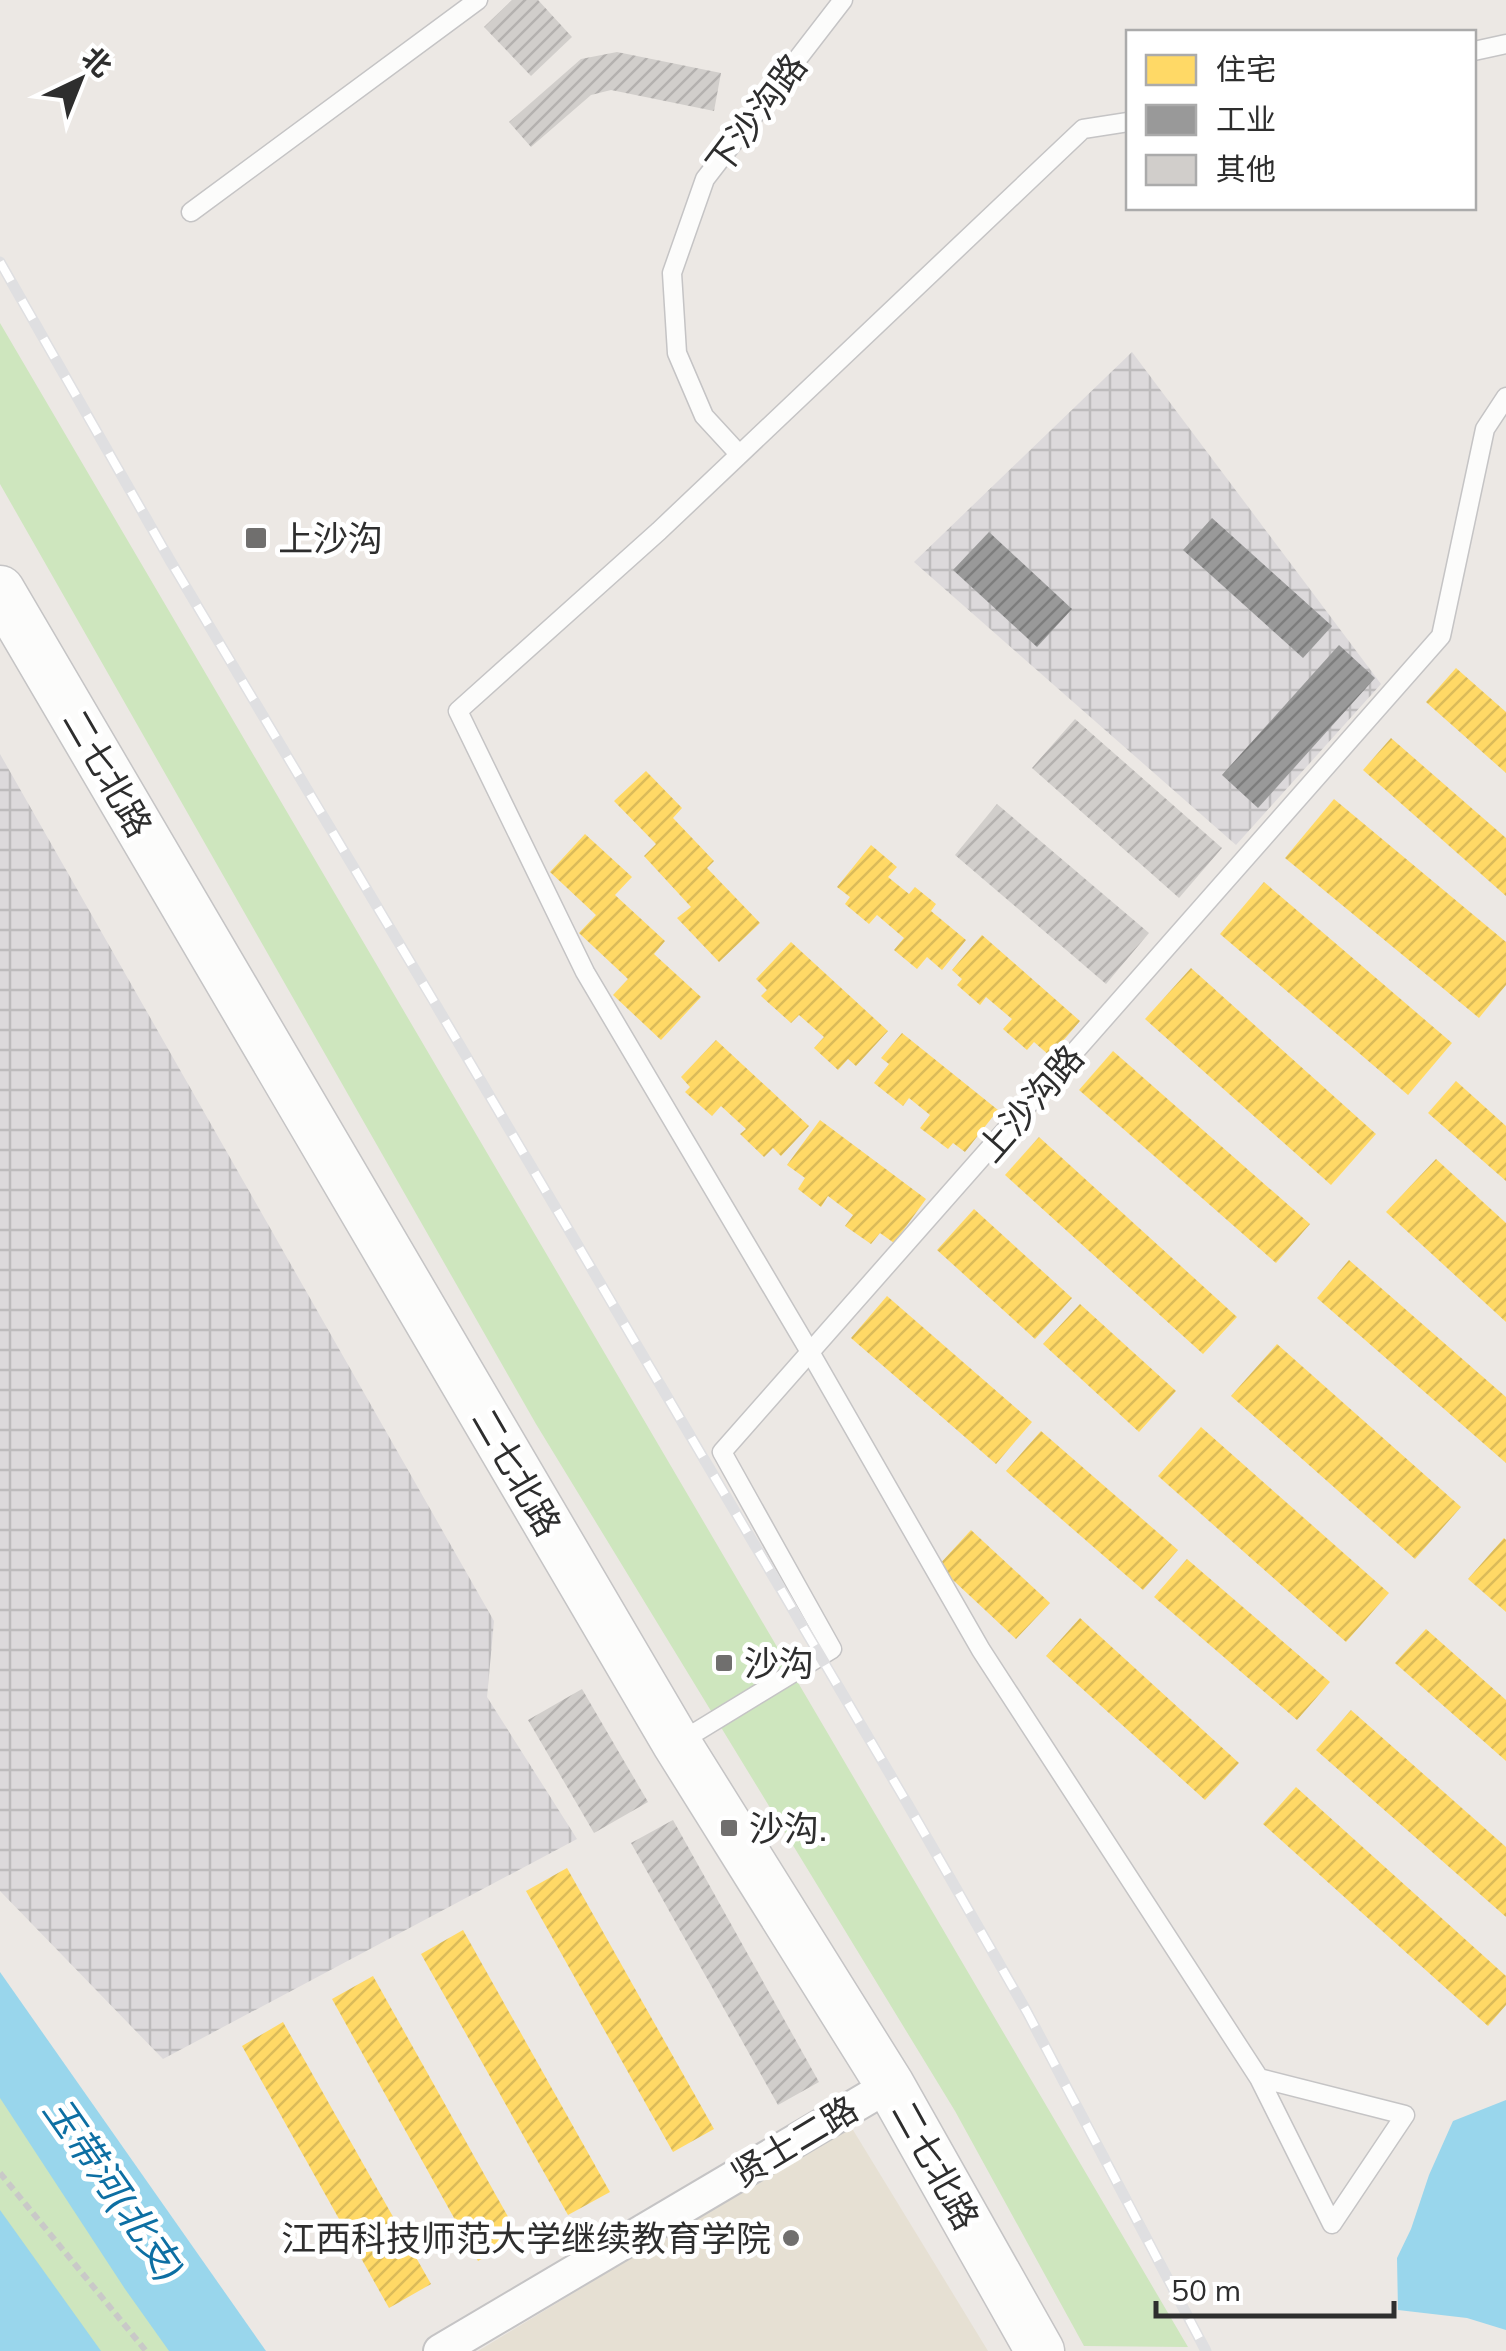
<svg xmlns="http://www.w3.org/2000/svg" width="1506" height="2351" font-family="Mulish,'Noto Sans SC',sans-serif">
<defs>
<pattern id="industrial-grid" width="8" height="8" patternUnits="userSpaceOnUse" patternTransform="scale(2.5)"><rect width="8" height="8" fill="#dcd9db"/><path d="M0 4h8M4 0v8" fill="none" stroke="#bdbbbc"/></pattern>
<pattern id="homes-hatch" width="6" height="6" patternUnits="userSpaceOnUse" patternTransform="scale(2.5)"><rect width="6" height="6" fill="#ffd966"/><path d="M-1 1l2-2M0 6l6-6M5 7l2-2" fill="none" stroke="#dbbb59"/></pattern>
<pattern id="industry-hatch" width="6" height="6" patternUnits="userSpaceOnUse" patternTransform="scale(2.5)"><rect width="6" height="6" fill="#999"/><path d="M-1 1l2-2M0 6l6-6M5 7l2-2" fill="none" stroke="#7d7d7d"/></pattern>
<pattern id="building-hatch" width="6" height="6" patternUnits="userSpaceOnUse" patternTransform="scale(2.5)"><rect width="6" height="6" fill="#d1cecb"/><path d="M-1 1l2-2M0 6l6-6M5 7l2-2" fill="none" stroke="#b4b1af"/></pattern>
</defs>
<rect width="100%" height="100%" fill="#ece8e4"/>
<g fill="url(#industrial-grid)">
<path d="M1132,352L1381,684L1236,845L914,562Z"/>
<path d="M0,754L494,1621L487,1697L577,1839L163,2059L0,1891Z"/>
</g>
<path fill="#e6e0d3" d="M850,2125L988,2351H478Z"/>
<g fill="#cee6be">
<path d="M0,323L1188,2347L1084,2346L955,2111L536,1424L0,484Z"/>
<path d="M0,2077L192,2351H0Z"/>
</g>
<g fill="#99d6ec">
<path d="M0,1972L266,2351H169L125,2289L0,2098Z"/>
<path d="M1506,2100V2330L1467,2318L1398,2310L1397,2258L1411,2229L1429,2175L1453,2121Z"/>
<path d="M0,2210L101,2351H0Z"/>
</g>
<g fill="url(#homes-hatch)">
<path d="M1456,668L1506,712V773L1426,702Z"/>
<path d="M1391,738L1506,838V896L1363,770Z"/>
<path d="M646,771L682,808L673,818L714,861L707,868L760,923L719,962L677,918L691,907L644,856L656,844L614,801Z"/>
<path d="M1334,799L1506,942V985L1479,1018L1285,858Z"/>
<path d="M585,834L632,877L615,895L665,941L654,954L701,997L661,1040L613,995L628,979L579,933L596,915L550,872Z"/>
<path d="M871,845L897,867L888,877L909,894L915,887L936,904L931,911L966,940L942,970L927,957L917,969L894,950L904,938L877,915L869,924L845,904L850,897L837,887Z"/>
<path d="M1264,882L1452,1043L1408,1095L1220,934Z"/>
<path d="M982,935L1080,1021L1050,1056L1034,1042L1027,1050L1003,1029L1012,1019L986,997L980,1005L957,985L962,979L952,970Z"/>
<path d="M791,942L888,1031L856,1066L848,1059L838,1070L814,1048L824,1037L799,1015L791,1023L761,996L767,990L756,979Z"/>
<path d="M1191,968L1376,1134L1331,1185L1145,1019Z"/>
<path d="M902,1033L998,1110L965,1152L953,1143L948,1149L920,1128L930,1115L909,1098L903,1106L874,1083L889,1064L881,1058Z"/>
<path d="M716,1040L809,1126L781,1156L773,1148L764,1157L740,1134L746,1129L721,1106L712,1116L685,1092L690,1087L681,1077Z"/>
<path d="M1113,1051L1310,1224L1276,1263L1079,1090Z"/>
<path d="M1456,1081L1506,1126V1181L1428,1113Z"/>
<path d="M820,1120L926,1199L894,1243L880,1233L871,1244L845,1226L853,1215L828,1196L821,1207L798,1189L805,1178L787,1165Z"/>
<path d="M1039,1137L1237,1317L1203,1354L1005,1175Z"/>
<path d="M1436,1159L1506,1223V1322L1386,1212Z"/>
<path d="M974,1209L1072,1298L1035,1339L937,1250Z"/>
<path d="M1349,1260L1506,1397V1463L1317,1298Z"/>
<path d="M887,1296L1032,1422L996,1464L851,1338Z"/>
<path d="M1080,1304L1176,1391L1139,1432L1043,1344Z"/>
<path d="M1277,1344L1461,1507L1415,1559L1231,1396Z"/>
<path d="M1201,1427L1389,1593L1346,1642L1158,1476Z"/>
<path d="M1041,1431L1178,1550L1143,1590L1006,1471Z"/>
<path d="M971,1530L1050,1603L1016,1639L938,1566Z"/>
<path d="M1504,1538L1506,1540V1612L1468,1579Z"/>
<path d="M1187,1559L1330,1682L1297,1720L1154,1597Z"/>
<path d="M1080,1618L1239,1763L1205,1800L1046,1656Z"/>
<path d="M1426,1629L1506,1700V1761L1395,1663Z"/>
<path d="M1351,1710L1506,1847V1917L1316,1750Z"/>
<path d="M1296,1787L1506,1976V2005L1488,2026L1263,1824Z"/>
<path d="M567,1868L714,2129L673,2152L526,1891Z"/>
<path d="M463,1930L610,2192L568,2215L421,1954Z"/>
<path d="M373,1976L520,2238L478,2261L332,1999Z"/>
<path d="M283,2022L431,2284L389,2308L242,2046Z"/>
</g>
<g fill="url(#industry-hatch)">
<path d="M1212,518L1332,626L1303,658L1183,550Z"/>
<path d="M989,532L1072,609L1037,647L953,570Z"/>
<path d="M1339,645L1375,678L1258,808L1222,775Z"/>
</g>
<g fill="url(#building-hatch)">
<path d="M512,0H538L572,37L531,76L484,27Z"/>
<path d="M617,52L721,73L714,111L611,90L591,95L531,147L509,122L581,59Z"/>
<path d="M1075,719L1222,848L1179,898L1032,768Z"/>
<path d="M997,804L1149,933L1106,984L955,855Z"/>
<path d="M582,1689L648,1802L594,1833L528,1720Z"/>
<path d="M673,1820L819,2082L778,2105L631,1843Z"/>
</g>
<g fill="none" stroke-linecap="round" stroke-linejoin="round">
<defs>
<g id="service">
<path d="M1474,51L1506,44"/>
<path d="M1128,122L1083,129L659,531L458,711L585,972L810,1352L981,1650L1259,2078L1405,2115L1332,2224L1259,2078"/>
<path d="M191,212L478,0"/>
<path d="M739,454L704,416L677,353L672,273L705,179L843,0"/>
<path d="M678,1743L832,1649L722,1452L1441,636L1485,429L1506,397"/>
</g>
<path id="minor" d="M440,2351L890,2085"/>
<path id="secondary" d="M0,590L677,1744L890,2085L1040,2351"/>
</defs>
<use href="#service" stroke="#c5c4c5" stroke-width="21"/>
<use href="#minor" stroke="#c5c4c5" stroke-width="36"/>
<use href="#secondary" stroke="#c5c4c5" stroke-width="51"/>
<path stroke="#c9c9c8" stroke-width="6" stroke-dasharray="8 5" stroke-linecap="butt" d="M0,2173L146,2351"/>
<use href="#service" stroke="#fcfcfb" stroke-width="18"/>
<use href="#minor" stroke="#fcfcfb" stroke-width="32"/>
<use href="#secondary" stroke="#fcfcfb" stroke-width="48"/>
<defs>
<path id="rail" d="M0,262L171,562L436,1005L907,1803L1027,2012L1206,2351"/>
</defs>
<use href="#rail" stroke="#dfdfe1" stroke-width="11"/>
<use href="#rail" stroke="#fff" stroke-width="8" stroke-dasharray="22" stroke-linecap="butt"/>
</g>
<g fill="#706f6e" stroke="#fff" stroke-width="4">
<rect x="244" y="526" width="24" height="24" rx="5"/>
<rect x="714" y="1653" width="20" height="20" rx="5"/>
<rect x="719" y="1818" width="20" height="20" rx="5"/>
<circle cx="791" cy="2238" r="10"/>
</g>
<g text-anchor="middle" dominant-baseline="central" stroke-width="10" stroke-linejoin="round" paint-order="stroke">
<g font-size="35" fill="#2e2e2e" stroke="#fff">
<text transform="translate(756 114) rotate(-53)">下沙沟路</text>
<text transform="translate(108 773) rotate(60)">二七北路</text>
<text transform="translate(1030 1103) rotate(-49)">上沙沟路</text>
<text transform="translate(517 1472) rotate(60)">二七北路</text>
<text transform="translate(794 2141) rotate(-31)">贤士二路</text>
<text transform="translate(936 2165) rotate(61)">二七北路</text>
</g>
<g font-size="35" fill="#2e2e2e" stroke="#fff" text-anchor="start">
<text x="278" y="538">上沙沟</text>
<text x="744" y="1663">沙沟</text>
<text x="749" y="1828">沙沟.</text>
<text x="771" y="2238" text-anchor="end">江西科技师范大学继续教育学院</text>
</g>
<g font-size="38" font-style="italic" fill="#0d6fa3" stroke="#fff">
<text transform="translate(115 2189) rotate(55)">玉带河(北支)</text>
</g>
</g>
<rect x="1126" y="30" width="350" height="180" fill="#ffffff" stroke="#ababab" stroke-width="2.5"/>
<rect x="1146" y="55" width="50" height="30" fill="#ffd966" stroke="#ababab" stroke-width="2.5"/>
<text x="1216" y="80" font-size="30" fill="#2e2e2e">住宅</text>
<rect x="1146" y="105" width="50" height="30" fill="#999999" stroke="#ababab" stroke-width="2.5"/>
<text x="1216" y="130" font-size="30" fill="#2e2e2e">工业</text>
<rect x="1146" y="155" width="50" height="30" fill="#d1cecb" stroke="#ababab" stroke-width="2.5"/>
<text x="1216" y="180" font-size="30" fill="#2e2e2e">其他</text>
<g transform="translate(80 80) rotate(43)" stroke="#ffffff" stroke-width="8" paint-order="stroke">
<path d="M0-8L18 38L0 25L-18 38Z" fill="#2e2e2e"/>
<text y="-15" font-size="28" font-weight="bold" text-anchor="middle" fill="#2e2e2e">北</text>
</g>
<path d="M1156 2301v15h238v-15" fill="none" stroke="#2e2e2e" stroke-width="5"/>
<text x="1171" y="2301" font-size="30" fill="#2e2e2e" stroke="#ffffff" stroke-width="8" paint-order="stroke">50 m</text>
</svg>
